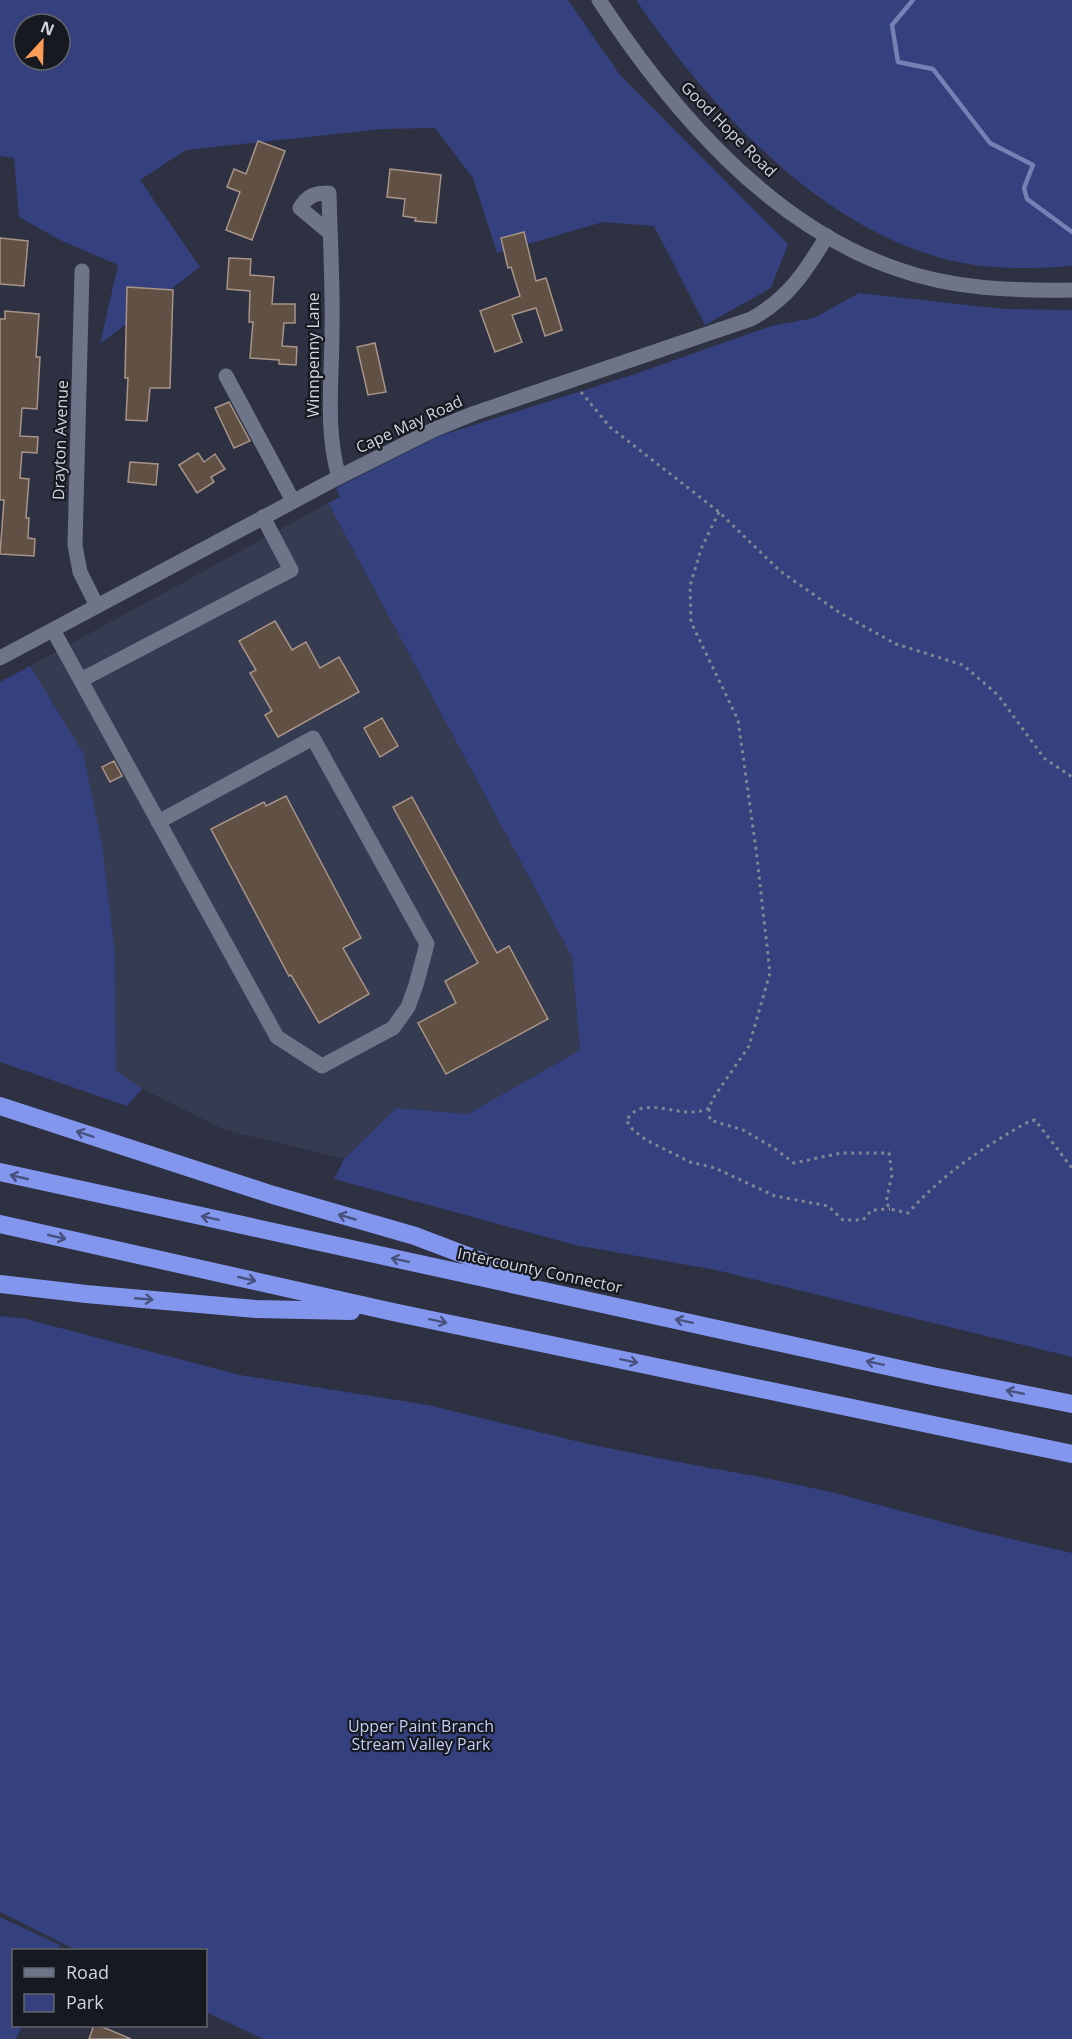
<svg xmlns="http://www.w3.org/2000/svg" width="1072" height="2039" font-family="'Open Sans',sans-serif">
<rect width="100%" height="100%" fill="#2d3141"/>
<path fill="#353b51" d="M328,503L572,957L580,1050L468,1114L396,1108L344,1159L225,1130L142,1089L116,1070L115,953L102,844L30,666Z"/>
<g fill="#35407e" fill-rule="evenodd">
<path d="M0,0H568L620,75L788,244L771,288L705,325L654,226L603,222L497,253L473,178L435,128L383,129L186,150L140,180L200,267L100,344L118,265L60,240L19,217L14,158L0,156ZM24,24H60V60H24Z"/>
<path d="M636,0H1072V266C1031,269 990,270 949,260C819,228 709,107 636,0Z"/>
<path d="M859,293L1004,309L1072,310V1357L716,1270L575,1245L334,1179L344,1159L396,1108L468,1114L580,1050L572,957L328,503L340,497L336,488L439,436L635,374L771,326L814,318Z"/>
<path d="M30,666L83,753L102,844L115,953L116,1070L142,1089L127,1106L0,1062V682Z"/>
<path d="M0,1316L26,1319L240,1375L428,1405L588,1444L699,1466L761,1477L831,1492L969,1529L1072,1553V2039H263L206,2012V1950H76L0,1912Z"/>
<path d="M0,1917L60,1945L58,1950H14V2026H22L16,2039H0Z"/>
</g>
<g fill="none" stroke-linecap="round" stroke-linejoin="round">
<path stroke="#7680b4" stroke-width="4.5" d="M913,0L892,25L898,62L933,69L990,143L1033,165L1024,188L1027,199L1072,232"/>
</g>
<g fill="#615044" stroke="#a89488" stroke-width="1.5">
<path d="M258,141L285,151L252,240L226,230L240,192L227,187L234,169L246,174Z"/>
<path d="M390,169L441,175L436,223L415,221L416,218L403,216L405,199L387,197Z"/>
<path d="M524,232L536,281L546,278L562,330L545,336L536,308L512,315L522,342L495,352L480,311L520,296L511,267L508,268L501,238Z"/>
<path d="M0,238L28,241L24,286L0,284Z"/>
<path d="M229,258L251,259L250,275L274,277L272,304H295V323H284L282,346L297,347L296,365L279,364V360L250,358L253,322H249L250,291L227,289Z"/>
<path d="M127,287L173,290L170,388H150L147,421L126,420L128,378H125Z"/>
<path d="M5,311L39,314L36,357H40L37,409L22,408L20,436L38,437L37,453L22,452L20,478L29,479L26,518H29L28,538L35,539L34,556L0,554L4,500H0V319H5Z"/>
<path d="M375,343L386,392L368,395L357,347Z"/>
<path d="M229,402L250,441L234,448L215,408Z"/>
<path d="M198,453L204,462L215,454L225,469L211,477L214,482L197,493L179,465Z"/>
<path d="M130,462L158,464L156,485L128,482Z"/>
<path d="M275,621L292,650L306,642L320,668L339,657L359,692L278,737L265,715L272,711L250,673L256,670L239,641Z"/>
<path d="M382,718L398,746L380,757L364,728Z"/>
<path d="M114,761L122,776L110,782L102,767Z"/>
<path d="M286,796L361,938L343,948L369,994L319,1023L291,975L289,976L211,829L264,802L266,806Z"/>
<path d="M412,797L497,953L509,946L548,1019L446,1074L418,1023L456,1003L445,981L478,963L393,807Z"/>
<path d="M94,2025H98L131,2039H89Z"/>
</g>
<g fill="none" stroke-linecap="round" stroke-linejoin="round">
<g stroke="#828592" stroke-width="3" stroke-dasharray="3 4.5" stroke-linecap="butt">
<path d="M581,392L610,427L719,512L780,571L840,613L896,644L963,665L998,695L1044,758L1072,777"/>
<path d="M719,512L701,549L690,586L691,622L738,720L756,849L770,973L749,1046L714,1097L709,1108L710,1120L743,1130L774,1148L794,1163L841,1153H889L892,1175L886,1202L890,1209L908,1213C944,1173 982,1148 1028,1122L1035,1120L1072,1168"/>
<path d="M709,1108C686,1120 659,1101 637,1110C633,1112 629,1117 626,1120L633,1130L646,1140L690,1162L715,1168L775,1196L828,1206L843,1220H863L872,1210L890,1209"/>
</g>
<g stroke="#6f7588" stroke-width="15">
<path d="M599,0C671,110 769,225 897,269C953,289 1013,291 1072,290"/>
<path d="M330,233L300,208C308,195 315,193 329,193C330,239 333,285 332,331C332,378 325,431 339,477"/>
<path d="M82,271L75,545L80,572L97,606"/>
<path d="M226,376L293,501"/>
<path d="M53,630L277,1037L322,1066L393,1028L408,1007L416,985L427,944L313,738L158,822"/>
<path d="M0,658L339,477L433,430L475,413L751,319C788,299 806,271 827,236"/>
<path d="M81,680L291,570L263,517"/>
</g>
<g stroke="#8396ee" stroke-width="18">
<path d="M0,1106L273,1195L415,1236L523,1277"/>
<path d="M0,1172L932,1376L1072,1404"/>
<path d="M0,1224L393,1312L1072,1454"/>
<path d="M0,1284L86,1294L256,1309L351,1311"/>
</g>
</g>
<defs><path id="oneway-shaft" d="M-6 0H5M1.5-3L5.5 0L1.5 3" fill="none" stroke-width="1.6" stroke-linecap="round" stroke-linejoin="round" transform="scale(1.5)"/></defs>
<g stroke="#48517d">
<use href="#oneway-shaft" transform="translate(85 1134) rotate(-162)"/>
<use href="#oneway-shaft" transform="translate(19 1177) rotate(-167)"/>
<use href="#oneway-shaft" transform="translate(347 1217) rotate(-164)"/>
<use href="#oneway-shaft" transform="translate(210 1218) rotate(-168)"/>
<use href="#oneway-shaft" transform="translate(57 1237) rotate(13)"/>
<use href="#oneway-shaft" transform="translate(400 1260) rotate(-168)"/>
<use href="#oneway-shaft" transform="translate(247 1279) rotate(13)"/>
<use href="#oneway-shaft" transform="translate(144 1299) rotate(5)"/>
<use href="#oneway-shaft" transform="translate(438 1321) rotate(12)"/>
<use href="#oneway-shaft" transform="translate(684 1321) rotate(-168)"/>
<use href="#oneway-shaft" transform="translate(629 1361) rotate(12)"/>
<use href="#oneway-shaft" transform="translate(875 1363) rotate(-168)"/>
<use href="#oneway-shaft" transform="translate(1015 1392) rotate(-169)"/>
</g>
<g text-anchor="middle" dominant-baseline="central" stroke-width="4.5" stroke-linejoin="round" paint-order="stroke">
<g font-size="16" fill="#d2d5df" stroke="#171921">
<text transform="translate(729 129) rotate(45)">Good Hope Road</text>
<text transform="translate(313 355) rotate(-90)">Winnpenny Lane</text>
<text transform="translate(409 424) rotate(-25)">Cape May Road</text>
<text transform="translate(60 440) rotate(-88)">Drayton Avenue</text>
<text transform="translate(540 1270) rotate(12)">Intercounty Connector</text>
</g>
<g font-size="16" fill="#c3cef5" stroke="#171921">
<text x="421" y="1726">Upper Paint Branch<tspan x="421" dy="18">Stream Valley Park</tspan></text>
</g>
</g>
<rect x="12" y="1949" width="195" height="78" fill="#171921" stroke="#62646d" stroke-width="1.5"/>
<rect x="24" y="1968" width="30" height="9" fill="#6f7588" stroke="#62646d" stroke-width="1.5"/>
<text x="66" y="1979" font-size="18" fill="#d2d5df">Road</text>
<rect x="24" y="1994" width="30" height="18" fill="#35407e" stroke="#62646d" stroke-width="1.5"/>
<text x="66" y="2009" font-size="18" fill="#d2d5df">Park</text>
<g transform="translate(42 42) rotate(22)"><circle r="28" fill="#171921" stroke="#62646d" stroke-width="1.5"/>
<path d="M0-4.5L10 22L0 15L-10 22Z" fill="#fd9c56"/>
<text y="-9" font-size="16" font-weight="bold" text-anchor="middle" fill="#d2d5df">N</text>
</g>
</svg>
